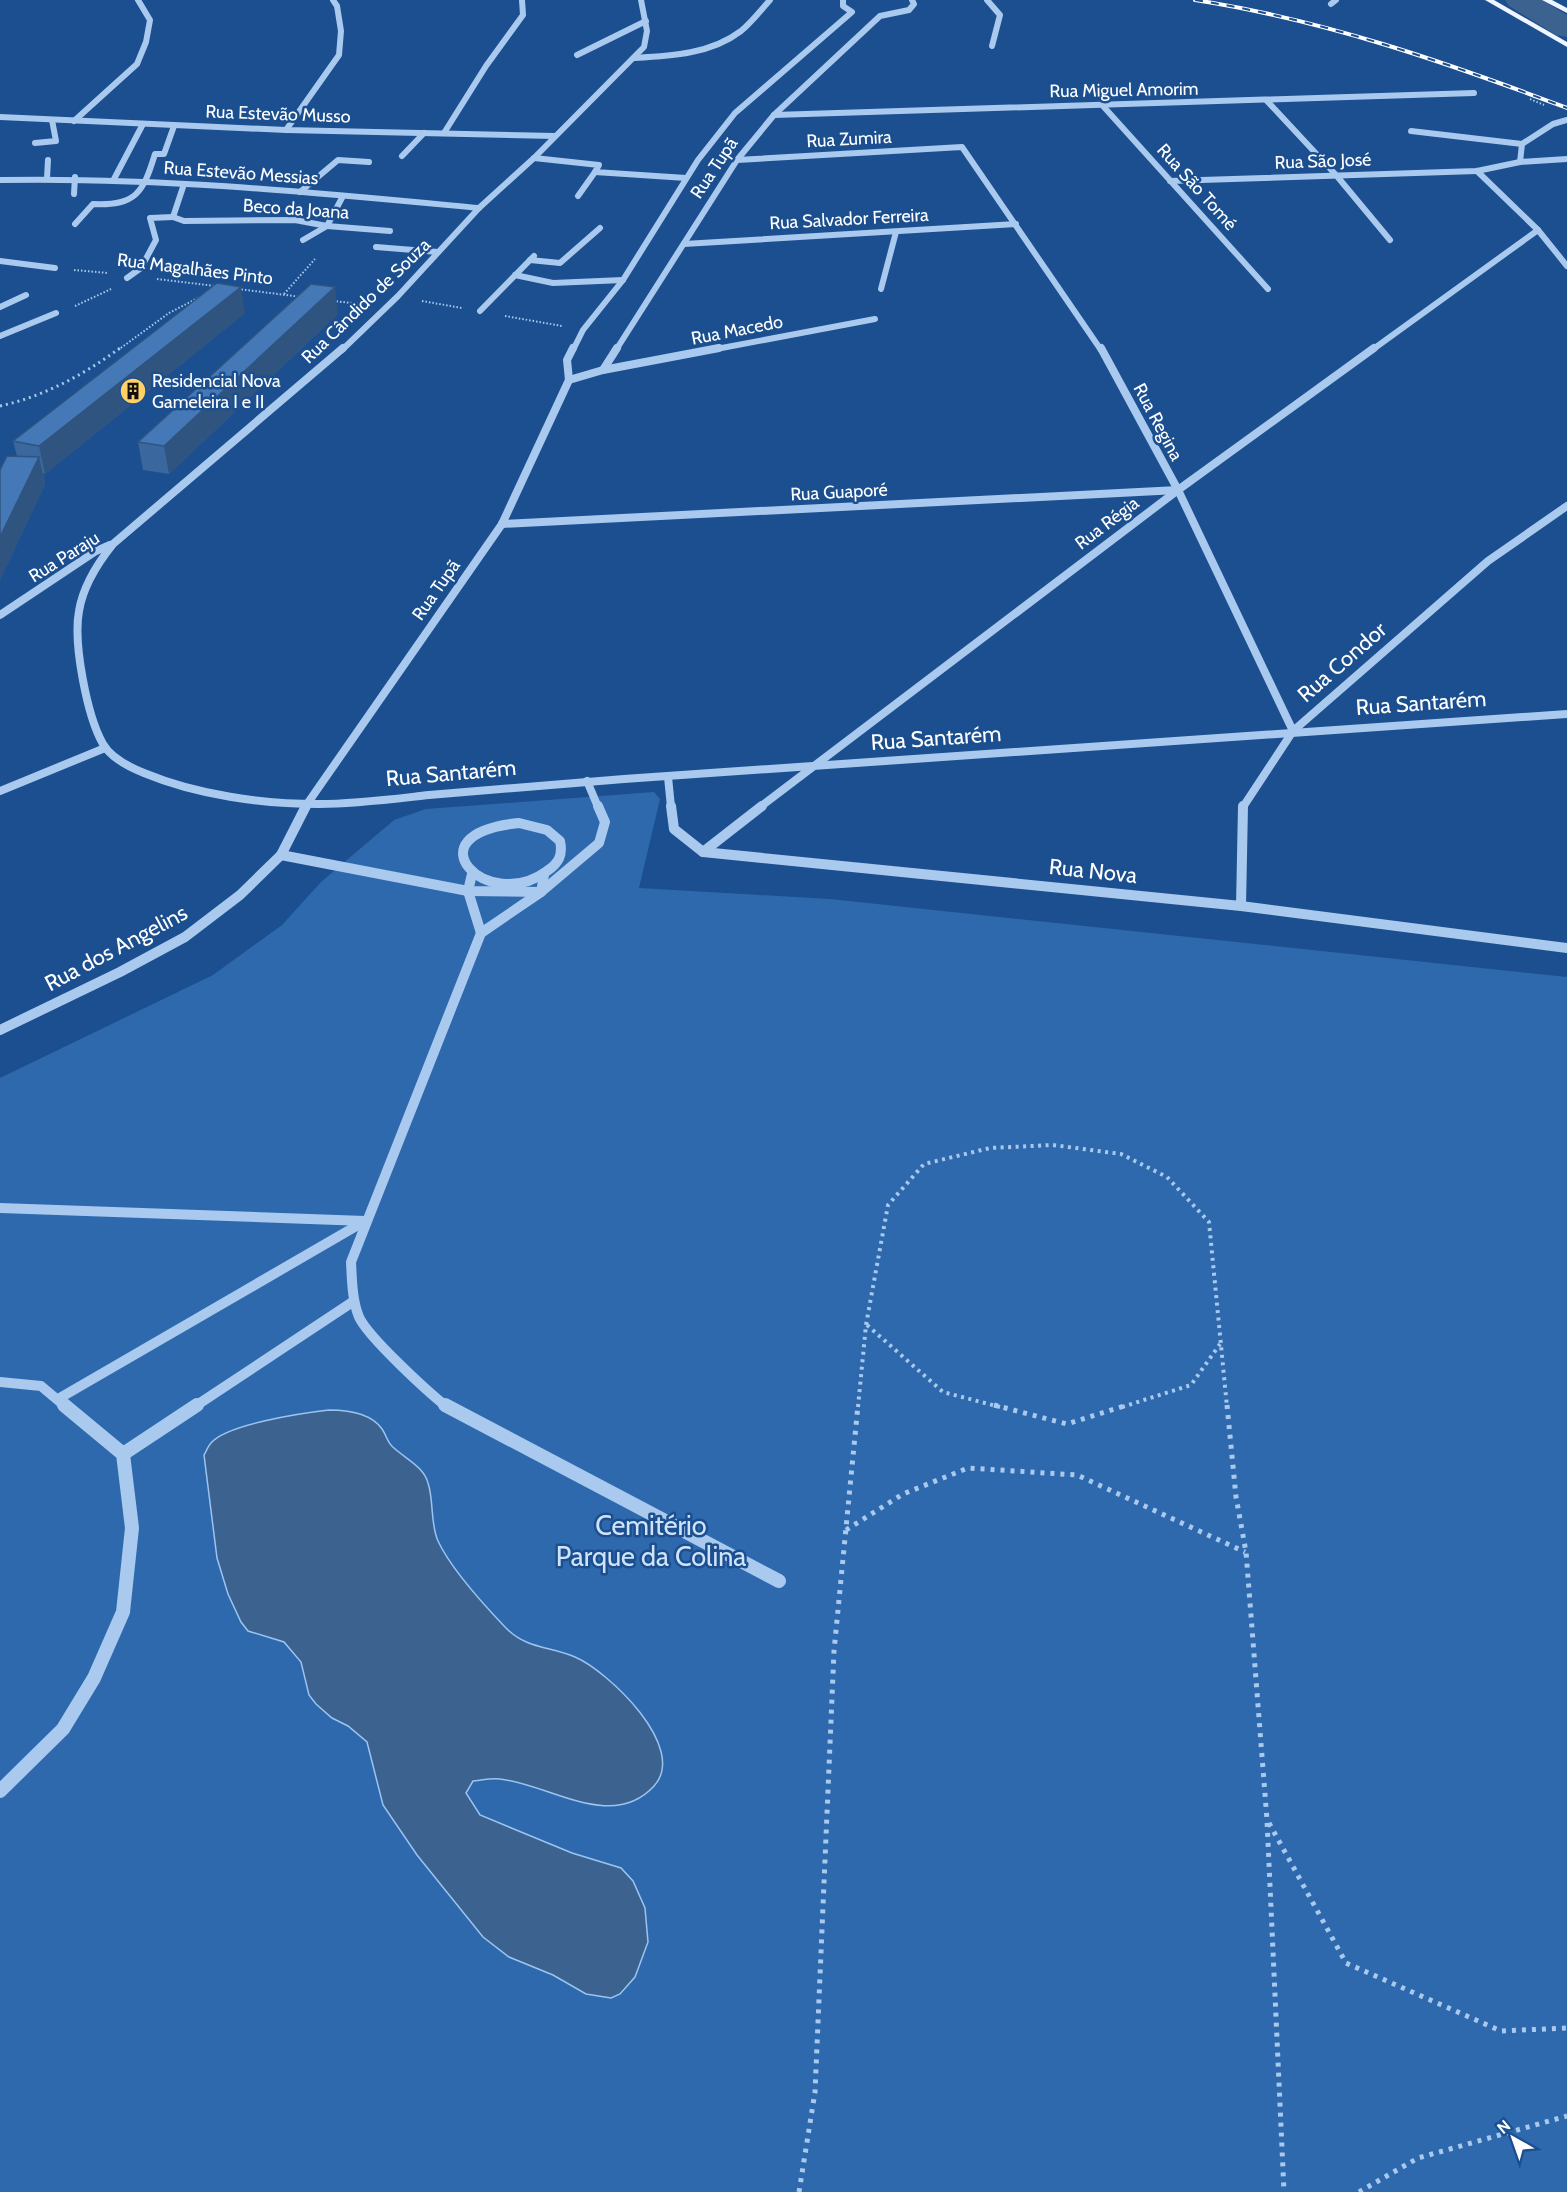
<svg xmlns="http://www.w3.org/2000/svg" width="1567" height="2192" font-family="Cabin,sans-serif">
<rect width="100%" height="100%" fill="#1b4f8f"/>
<path fill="#2e69ad" d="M654,792L660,799L639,888L830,899L1567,977V2192H0V1078L213,975L282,925L321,882L394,820L426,809Z"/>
<path fill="#3c6290" stroke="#9cc4f0" stroke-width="1.5" d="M329,1410C347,1410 371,1413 382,1429C387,1436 387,1443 394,1448C406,1459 424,1467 428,1483C434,1501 430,1523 438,1541C450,1567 485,1606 505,1627C526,1649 549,1646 575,1657C608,1671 689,1748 654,1786C612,1832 549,1784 500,1779C492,1778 482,1780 473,1781L466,1793L480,1815L572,1853L621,1868L633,1881L645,1908L648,1942L635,1977L620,1994L611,1998L586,1994L553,1975L509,1957L483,1937L417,1855L383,1805L367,1742L348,1726L332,1718L316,1704L309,1695L301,1662L284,1642L248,1631L241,1622L228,1594L217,1558L204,1455C206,1452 208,1446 211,1443C227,1424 303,1413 329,1410Z"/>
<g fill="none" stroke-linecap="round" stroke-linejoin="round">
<path fill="#3c6290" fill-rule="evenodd" d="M1505,0H1542L1567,15V37L1556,35L1509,6Z"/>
<g stroke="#a9c9ee" stroke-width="2" stroke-dasharray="1.5 2" stroke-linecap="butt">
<path d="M1530,99L1544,105"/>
<path d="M74,270L108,273"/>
<path d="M157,279L215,286"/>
<path d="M238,289L302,297"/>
<path d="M284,294L315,259"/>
<path d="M333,301L361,304"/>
<path d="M422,301L462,308"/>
<path d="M75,306L111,289"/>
<path d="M505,316L562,326"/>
<path d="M118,350L169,313L198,298"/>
</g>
<path stroke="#a9c9ee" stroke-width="3" stroke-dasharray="2 4" stroke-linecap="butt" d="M0,406C45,396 83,375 120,348"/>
<g stroke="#a9c9ee" stroke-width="4" stroke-dasharray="3 4.5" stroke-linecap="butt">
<path d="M867,1325L943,1392L1000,1407"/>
<path d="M858,1407L866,1325L888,1205L924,1164L990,1148L1053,1145L1121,1154L1167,1177L1209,1222L1227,1407"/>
<path d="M1122,1407L1191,1385L1220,1344"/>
</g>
<g stroke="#a9c9ee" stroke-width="5" stroke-dasharray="4 6" stroke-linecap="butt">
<path d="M994,1405L1067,1424L1127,1405"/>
<path d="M1227,1405L1236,1497L1246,1552L1267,1820L1284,2192"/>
<path d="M846,1530L903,1494L968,1468L1077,1475L1245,1552"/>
<path d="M1269,1823L1346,1963L1501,2031L1567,2028"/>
<path d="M799,2192L815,2092L834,1651L858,1405"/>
<path d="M1359,2192L1418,2158L1567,2116"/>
</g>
<g stroke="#a9c9ee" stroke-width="6">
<path d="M987,0L1000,15L992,46"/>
<path d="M1331,4L1336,0"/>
<path d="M577,55L646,21"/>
<path d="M634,58C671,56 711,54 741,31C752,22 761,10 770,0"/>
<path d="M1267,101L1336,175L1390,240"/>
<path d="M1103,106L1268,289"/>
<path d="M774,115L1474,93"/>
<path d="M0,117L286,130L555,136"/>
<path d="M74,121L137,64L146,42L150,20L138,0"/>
<path d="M286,130L339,55L341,31L337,6L333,0"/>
<path d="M1411,131L1522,144"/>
<path d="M444,133L486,66L523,15L522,0"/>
<path d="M35,143L56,141L52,120"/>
<path d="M402,156L424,133"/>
<path d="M534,158L599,165L595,172L686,178"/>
<path d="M737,160L962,147L1101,350"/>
<path d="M1520,162L1567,159"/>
<path d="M1477,171L1538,230L1567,266"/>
<path d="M47,178L48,160"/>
<path d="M114,179L143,124"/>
<path d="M0,180C161,177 319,193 479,208"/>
<path d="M1170,181L1477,171L1520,162L1522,144L1553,124L1567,120"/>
<path d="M184,184L173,217L184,221L295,220L327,226L390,231"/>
<path d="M300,192L338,160L369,162"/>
<path d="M74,194L75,177"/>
<path d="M578,196L595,172"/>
<path d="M75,224L93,204C136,206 143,193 155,154H164L174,126"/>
<path d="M303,240L327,226L343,196"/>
<path d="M684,244L1016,224"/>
<path d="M376,247L438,252"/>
<path d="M530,260L560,263L600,228"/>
<path d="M0,261L55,268"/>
<path d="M515,275L553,283L623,280"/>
<path d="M127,278L141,268L156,240L150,218L173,217"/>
<path d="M881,289L896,232"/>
<path d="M0,307L26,295"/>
<path d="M480,311L534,256"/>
<path d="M0,336L56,313"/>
<path d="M342,350L398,296L479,208L534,158L644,47L647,31L641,0"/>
<path d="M573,350L583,330L623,280L698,160L735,113L852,12L843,6V0"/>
<path d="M616,350L737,160L774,115L880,16L909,10L914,4L912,0"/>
<path d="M711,350L875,319"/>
<path d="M1372,350L1538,230"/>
</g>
<g stroke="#a9c9ee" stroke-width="8">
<path d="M343,348L113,544C97,564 83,586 79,611C73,643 87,716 103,744C111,758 129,767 144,773C197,795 262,804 319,804C356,804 393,799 429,795C494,790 559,784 624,779C939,759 1253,734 1567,714"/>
<path d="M1101,348L1178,490L1293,731"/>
<path d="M603,370L719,348"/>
<path d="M569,380L603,370L617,348"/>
<path d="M502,524L1178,490"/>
<path d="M0,615L96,551L110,545"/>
<path d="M668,777L671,807"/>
<path d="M587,781L598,807"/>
<path d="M0,791L105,748"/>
<path d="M305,807L502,524L569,380L567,360L573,348"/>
<path d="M760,807L1178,490L1374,348"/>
<path d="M1243,807L1293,731L1488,561L1567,506"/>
</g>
<g stroke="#a9c9ee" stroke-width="10">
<path d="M671,806L674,829L703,852L1241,906L1567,948"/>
<path d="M519,823L547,830L560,841C563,855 559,863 547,871C488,915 407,834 519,823Z"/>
<path d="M703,852L762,806"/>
<path d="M281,855L468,891L541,892L544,875"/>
<path d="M472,874L468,891L481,933L541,892L599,843L605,822L598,806"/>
<path d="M1241,906L1243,806"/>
<path d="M0,1030L120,972L185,937L240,895L281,855L306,806"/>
<path d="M0,1208L365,1221"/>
<path d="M0,1382L41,1386L66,1407"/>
<path d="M58,1399L365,1221"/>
<path d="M194,1407L354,1301"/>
<path d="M447,1407C428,1392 368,1337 359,1317C352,1300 352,1280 351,1262L481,933"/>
</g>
<g stroke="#a9c9ee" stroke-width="14">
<path d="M445,1405L779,1581"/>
<path d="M123,1454L197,1405"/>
<path d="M0,1791L63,1729L94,1678L123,1612L132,1528L123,1454L64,1405"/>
</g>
<g fill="#f0f6ff" fill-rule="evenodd">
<path d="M1485,0H1494L1567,42V47Z"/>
<path d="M1542,0H1552L1567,8V13Z"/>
</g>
<defs>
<path id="rail" d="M1195,0C1324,20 1445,62 1567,108"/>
</defs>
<use href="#rail" stroke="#fff" stroke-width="4"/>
<use href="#rail" stroke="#1b4f8f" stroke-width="2" stroke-dasharray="8" stroke-linecap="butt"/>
</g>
<g fill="#3a679d">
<path d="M245,313L45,474L43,473L45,484L0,580V470L17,456L13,441Z"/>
<path d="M338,314L169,474L143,470L138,442Z"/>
</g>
<g fill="#305480">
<path d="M241,287L245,313L45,474L39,446Z"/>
<path d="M335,287L338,314L169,474L164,446Z"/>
<path d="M39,457L45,484L0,580V537Z"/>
</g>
<g fill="#4478b7" stroke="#305480" stroke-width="1.5">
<path d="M217,283L241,287L39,446L13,441Z"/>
<path d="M311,284L335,287L164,446L138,442Z"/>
<path d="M7,456L39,457L0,537V470Z"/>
</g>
<defs>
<symbol id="building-disc" viewBox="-11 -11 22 22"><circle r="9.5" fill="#ffd166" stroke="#1b4f8f"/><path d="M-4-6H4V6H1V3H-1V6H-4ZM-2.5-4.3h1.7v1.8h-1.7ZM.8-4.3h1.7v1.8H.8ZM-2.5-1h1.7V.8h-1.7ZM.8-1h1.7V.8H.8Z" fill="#111"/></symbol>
</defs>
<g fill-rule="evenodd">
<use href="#building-disc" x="118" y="376" width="30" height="30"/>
</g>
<g text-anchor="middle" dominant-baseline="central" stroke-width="5" stroke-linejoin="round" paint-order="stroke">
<g font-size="18" fill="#fff" stroke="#1b4f8f">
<text transform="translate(1124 90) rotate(-1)">Rua Miguel Amorim</text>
<text transform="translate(278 114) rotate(2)">Rua Estevão Musso</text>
<text transform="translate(849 139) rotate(-3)">Rua Zumira</text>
<text transform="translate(1323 161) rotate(-2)">Rua São José</text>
<text transform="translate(714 168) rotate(-56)">Rua Tupã</text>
<text transform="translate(241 173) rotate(4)">Rua Estevão Messias</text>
<text transform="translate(1197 187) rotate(48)">Rua São Tomé</text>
<text transform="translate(296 209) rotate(4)">Beco da Joana</text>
<text transform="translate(849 219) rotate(-3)">Rua Salvador Ferreira</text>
<text transform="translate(195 269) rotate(7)">Rua Magalhães Pinto</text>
<text transform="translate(366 301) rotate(-44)">Rua Cândido de Souza</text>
<text transform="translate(737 330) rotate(-11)">Rua Macedo</text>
<text transform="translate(1158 422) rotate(62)">Rua Regina</text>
<text transform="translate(839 492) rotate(-3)">Rua Guaporé</text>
<text transform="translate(1107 523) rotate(-37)">Rua Régia</text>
<text transform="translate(64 557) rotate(-32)">Rua Paraju</text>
<text transform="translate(436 590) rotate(-55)">Rua Tupã</text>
</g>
<g font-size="18" fill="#fff" stroke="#1b4f8f" text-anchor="start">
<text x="152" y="381">Residencial Nova<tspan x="152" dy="21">Gameleira I e II</tspan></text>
</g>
<g font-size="22" fill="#fff" stroke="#1b4f8f">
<text transform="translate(1342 662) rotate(-41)">Rua Condor</text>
<text transform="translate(1421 703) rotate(-4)">Rua Santarém</text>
<text transform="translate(936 738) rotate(-4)">Rua Santarém</text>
<text transform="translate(451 773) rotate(-5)">Rua Santarém</text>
<text transform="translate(1093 871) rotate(6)">Rua Nova</text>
<text transform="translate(116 948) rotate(-28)">Rua dos Angelins</text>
</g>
<g font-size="27" fill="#cfe3fa" stroke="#1b4f8f">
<text x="651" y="1525">Cemitério<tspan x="651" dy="31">Parque da Colina</tspan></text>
</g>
</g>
<g transform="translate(1513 2138) rotate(320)" stroke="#1b4f8f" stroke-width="4.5" paint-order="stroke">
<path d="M0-4.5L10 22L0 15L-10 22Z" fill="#ffffff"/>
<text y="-9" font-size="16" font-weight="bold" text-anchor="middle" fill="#ffffff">N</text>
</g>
</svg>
